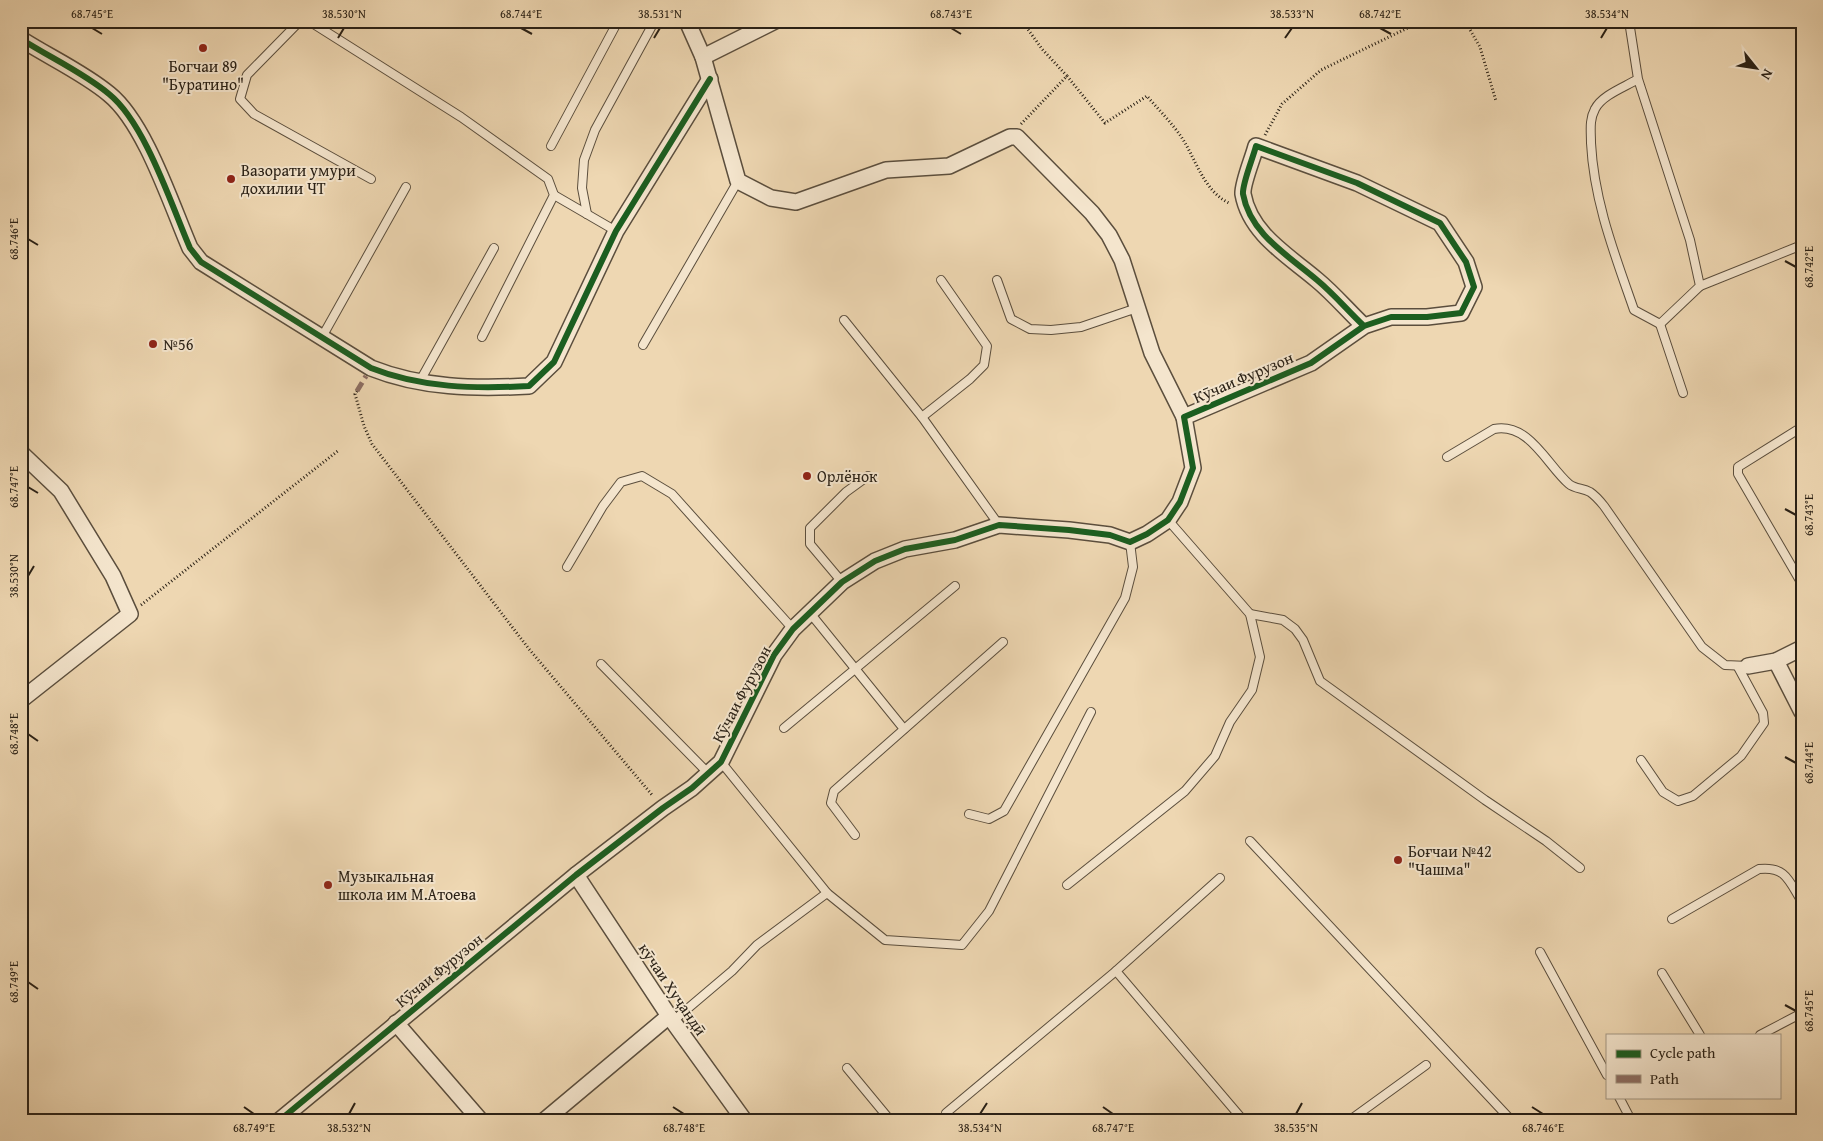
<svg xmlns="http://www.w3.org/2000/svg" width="1823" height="1141" font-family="'Gentium Book Plus',serif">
<rect width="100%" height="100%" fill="#eed7b2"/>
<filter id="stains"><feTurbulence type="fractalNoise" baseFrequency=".004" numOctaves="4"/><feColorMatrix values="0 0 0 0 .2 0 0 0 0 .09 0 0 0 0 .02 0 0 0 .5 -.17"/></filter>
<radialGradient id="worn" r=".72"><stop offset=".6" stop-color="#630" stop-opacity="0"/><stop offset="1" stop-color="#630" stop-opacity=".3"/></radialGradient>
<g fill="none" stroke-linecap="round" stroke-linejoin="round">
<defs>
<g id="lane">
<path d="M300,21L247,75L240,99L254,114L371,179"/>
<path d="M309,21L461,117L548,179L554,195L482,337"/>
<path d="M1629,21L1638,79L1690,240L1700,286L1660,324L1634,310C1615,255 1594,202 1591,143C1591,131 1589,120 1595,109C1602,95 1625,87 1638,79"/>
<path d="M551,146L618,21"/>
<path d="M554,195L616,231"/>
<path d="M587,214L582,188L584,160L595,130L654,22"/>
<path d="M997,280L1011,319L1030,329L1051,330L1081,327L1137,308"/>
<path d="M1700,286L1802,245"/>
<path d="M844,320L922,417L999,525"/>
<path d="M1660,324L1683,393"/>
<path d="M322,337L406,187"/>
<path d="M643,345L738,181"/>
<path d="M420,381L494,248"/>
<path d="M922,417L970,379L984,365L987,346L941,280"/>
<path d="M1802,427L1738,467V474L1802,584"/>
<path d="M1447,457L1494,429C1529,422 1547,465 1569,484C1575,489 1583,488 1590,492C1596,496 1600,501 1604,506L1702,647L1725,665L1748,666"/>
<path d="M567,567L603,506L621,482L642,476L672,494L793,629"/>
<path d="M842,582L810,544V528L846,492L868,476"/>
<path d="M810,613L904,729"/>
<path d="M1250,614L1283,620L1295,629L1303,640L1320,681L1485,800L1546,841L1580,868"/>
<path d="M601,664L708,773"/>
<path d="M784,728L955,586"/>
<path d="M1641,760L1663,792L1678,801L1693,796L1741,756L1764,723L1763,713L1738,667"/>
<path d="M721,762L827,893L885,940L962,945L989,911L1091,712"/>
<path d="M969,814L989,819L1004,811L1125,598L1133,567L1130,542"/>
<path d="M855,835L831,803L834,791L1003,642"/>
<path d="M1250,841L1511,1120"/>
<path d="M1067,885L1185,791L1215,756L1230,722L1252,690L1260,657L1250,614L1168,520"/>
<path d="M1672,919L1759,869C1786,866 1789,881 1802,902"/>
<path d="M1540,952L1607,1075"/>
<path d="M1116,971L1243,1120"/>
<path d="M1662,973L1700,1035"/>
<path d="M673,1021L732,971L757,945L827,893"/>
<path d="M1760,1035L1802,1013"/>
<path d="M847,1068L890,1120"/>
<path d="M1619,1097L1631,1120"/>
<path d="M946,1113L1116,971L1220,878"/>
<path d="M1350,1120L1426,1065"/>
</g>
<g id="street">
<path d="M687,21L703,57L738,181L771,198L796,202L886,170L949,166L1010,137H1017L1092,213L1109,235L1122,260L1152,353L1184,417"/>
<path d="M21,39C49,57 84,73 109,94C145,123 171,204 190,248L201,262L371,368C421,388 475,389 529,386L554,362L616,231L710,79"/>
<path d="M703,57L775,21"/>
<path d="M21,453L61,491L113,576L130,614L21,700"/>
<path d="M1776,661L1802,712"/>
<path d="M1748,666L1776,661L1802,648"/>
<path d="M576,875L669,1016L744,1120"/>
<path d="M396,1023L480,1120"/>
<path d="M280,1120L576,875L663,808L692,788L721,762L774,655L793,629L842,582L875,561L905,549L955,540L999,525L1069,530L1110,535L1130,542L1147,534L1168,520L1180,502L1193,468L1184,417L1311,363L1364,326L1391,317H1427L1461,313L1474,287L1466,262L1440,223L1357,183L1256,146C1253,158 1242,184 1243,194C1250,234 1289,256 1317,280C1334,294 1348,311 1364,326"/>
<path d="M545,1120L669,1016"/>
</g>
</defs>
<use href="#lane" stroke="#5b4e3d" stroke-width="10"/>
<use href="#street" stroke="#5b4e3d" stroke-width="18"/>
<g stroke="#2a2116" stroke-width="3" stroke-dasharray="1 2.5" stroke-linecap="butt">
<path d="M1022,21L1042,49L1067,76"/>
<path d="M1465,21L1480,47L1496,101"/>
<path d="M1021,124L1067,76L1105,123L1147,96C1158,109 1170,121 1180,135C1195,156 1203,191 1229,203"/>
<path d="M1265,135L1282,104L1321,70L1422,21"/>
<path d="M357,391L355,394L364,426L372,444L529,649L653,796"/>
<path d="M141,605L339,450"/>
</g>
<use href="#lane" stroke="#f4e5cd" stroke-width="8"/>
<use href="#street" stroke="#f4e5cd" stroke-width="15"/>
<path stroke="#8d6e63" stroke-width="5" stroke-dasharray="10 5" stroke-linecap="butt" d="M357,391L366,376"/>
<defs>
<g id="cycleway">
<path d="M21,39C49,57 84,73 109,94C145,123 171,204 190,248L201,262L371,368C421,388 475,389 529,386L554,362L616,231L710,79"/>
<path d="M280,1120L576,875L663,808L692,788L721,762L774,655L793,629L842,582L875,561L905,549L955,540L999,525L1069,530L1110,535L1130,542L1147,534L1168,520L1180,502L1193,468L1184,417L1311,363L1364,326L1391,317H1427L1461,313L1474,287L1466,262L1440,223L1357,183L1256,146C1253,158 1242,184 1243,194C1250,234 1289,256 1317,280C1334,294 1348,311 1364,326"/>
</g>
</defs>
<use href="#cycleway" stroke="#f4e5cd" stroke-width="9"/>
<use href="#cycleway" stroke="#1b5e20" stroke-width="6"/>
</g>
<path fill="none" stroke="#2a2116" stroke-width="2" d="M92,28L102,34M521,28L532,34M951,28L961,34M1380,28L1391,34M338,38L344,28M654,38L660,28M1285,38L1292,28M1601,38L1607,28M28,239L38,245M1785,261L1796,267M28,487L38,493M1785,509L1796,515M28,576L34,566M28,734L38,741M1785,757L1796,763M28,982L38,989M1785,1005L1796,1011M244,1107L254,1114M673,1107L684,1114M1103,1107L1113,1114M1532,1107L1543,1114M349,1114L355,1103M980,1114L987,1103M1296,1114L1302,1103"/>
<g fill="#8f2418" stroke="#f4e5cd" stroke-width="2">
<circle cx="203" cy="48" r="5"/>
<circle cx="231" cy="179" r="5"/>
<circle cx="153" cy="344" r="5"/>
<circle cx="807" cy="476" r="5"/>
<circle cx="1398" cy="860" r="5"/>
<circle cx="328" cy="885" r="5"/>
</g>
<g text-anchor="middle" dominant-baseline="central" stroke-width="4" stroke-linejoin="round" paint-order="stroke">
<g font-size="16" fill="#2a2116" stroke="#f4e5cd" text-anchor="start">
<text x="203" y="66" text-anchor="middle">Богчаи 89<tspan x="203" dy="18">"Буратино"</tspan></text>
<text x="241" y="170">Вазорати умури<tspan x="241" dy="18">дохилии ЧТ</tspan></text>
<text x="163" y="344">№56</text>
<text x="817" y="476">Орлёнок</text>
<text x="1408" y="851">Боғчаи №42<tspan x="1408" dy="18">"Чашма"</tspan></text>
<text x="338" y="876">Музыкальная<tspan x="338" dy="18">школа им М.Атоева</tspan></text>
</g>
<g font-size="16" fill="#2a2116" stroke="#f4e5cd">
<text transform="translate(1243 377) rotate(-23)">Кӯчаи Фурузон</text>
<text transform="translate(741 694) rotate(-62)">Кӯчаи Фурузон</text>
<text transform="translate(439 970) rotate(-39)">Кӯчаи Фурузон</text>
<text transform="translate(673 989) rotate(56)">кӯчаи Хуҷандӣ</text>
</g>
</g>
<rect width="1823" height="1141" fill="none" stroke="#eed7b2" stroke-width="55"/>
<rect x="1606" y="1034" width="175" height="65" fill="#f4e5cd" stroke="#a39784"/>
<rect x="1616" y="1050" width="25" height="8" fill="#1b5e20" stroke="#a39784"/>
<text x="1650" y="1058" font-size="15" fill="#2a2116">Cycle path</text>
<rect x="1616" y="1075" width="25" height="8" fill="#8d6e63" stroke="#a39784"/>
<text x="1650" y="1084" font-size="15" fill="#2a2116">Path</text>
<g transform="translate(1756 68) rotate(120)" stroke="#f4e5cd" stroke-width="4" paint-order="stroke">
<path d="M0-4L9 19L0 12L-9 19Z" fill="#2a2116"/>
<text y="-8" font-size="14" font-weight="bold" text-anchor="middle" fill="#2a2116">N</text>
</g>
<rect x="28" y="28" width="1768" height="1086" fill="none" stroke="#2a2116" stroke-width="2"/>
<g font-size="12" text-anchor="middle" fill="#2a2116">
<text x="92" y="18">68.745°E</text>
<text x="344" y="18">38.530°N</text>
<text x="521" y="18">68.744°E</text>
<text x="660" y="18">38.531°N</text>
<text x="951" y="18">68.743°E</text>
<text x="1292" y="18">38.533°N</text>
<text x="1380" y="18">68.742°E</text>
<text x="1607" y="18">38.534°N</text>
<text transform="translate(14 239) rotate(-90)" y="4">68.746°E</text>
<text transform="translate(1809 267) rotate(-90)" y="4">68.742°E</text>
<text transform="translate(14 487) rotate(-90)" y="4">68.747°E</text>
<text transform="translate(1809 515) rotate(-90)" y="4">68.743°E</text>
<text transform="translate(14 576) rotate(-90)" y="4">38.530°N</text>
<text transform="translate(14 734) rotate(-90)" y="4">68.748°E</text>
<text transform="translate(1809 763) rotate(-90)" y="4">68.744°E</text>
<text transform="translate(14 982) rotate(-90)" y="4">68.749°E</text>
<text transform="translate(1809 1011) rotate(-90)" y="4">68.745°E</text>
<text x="254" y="1132">68.749°E</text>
<text x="349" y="1132">38.532°N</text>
<text x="684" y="1132">68.748°E</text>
<text x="980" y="1132">38.534°N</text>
<text x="1113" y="1132">68.747°E</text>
<text x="1296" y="1132">38.535°N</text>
<text x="1543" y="1132">68.746°E</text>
</g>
<rect width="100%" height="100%" filter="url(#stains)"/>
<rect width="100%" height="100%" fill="url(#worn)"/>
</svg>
